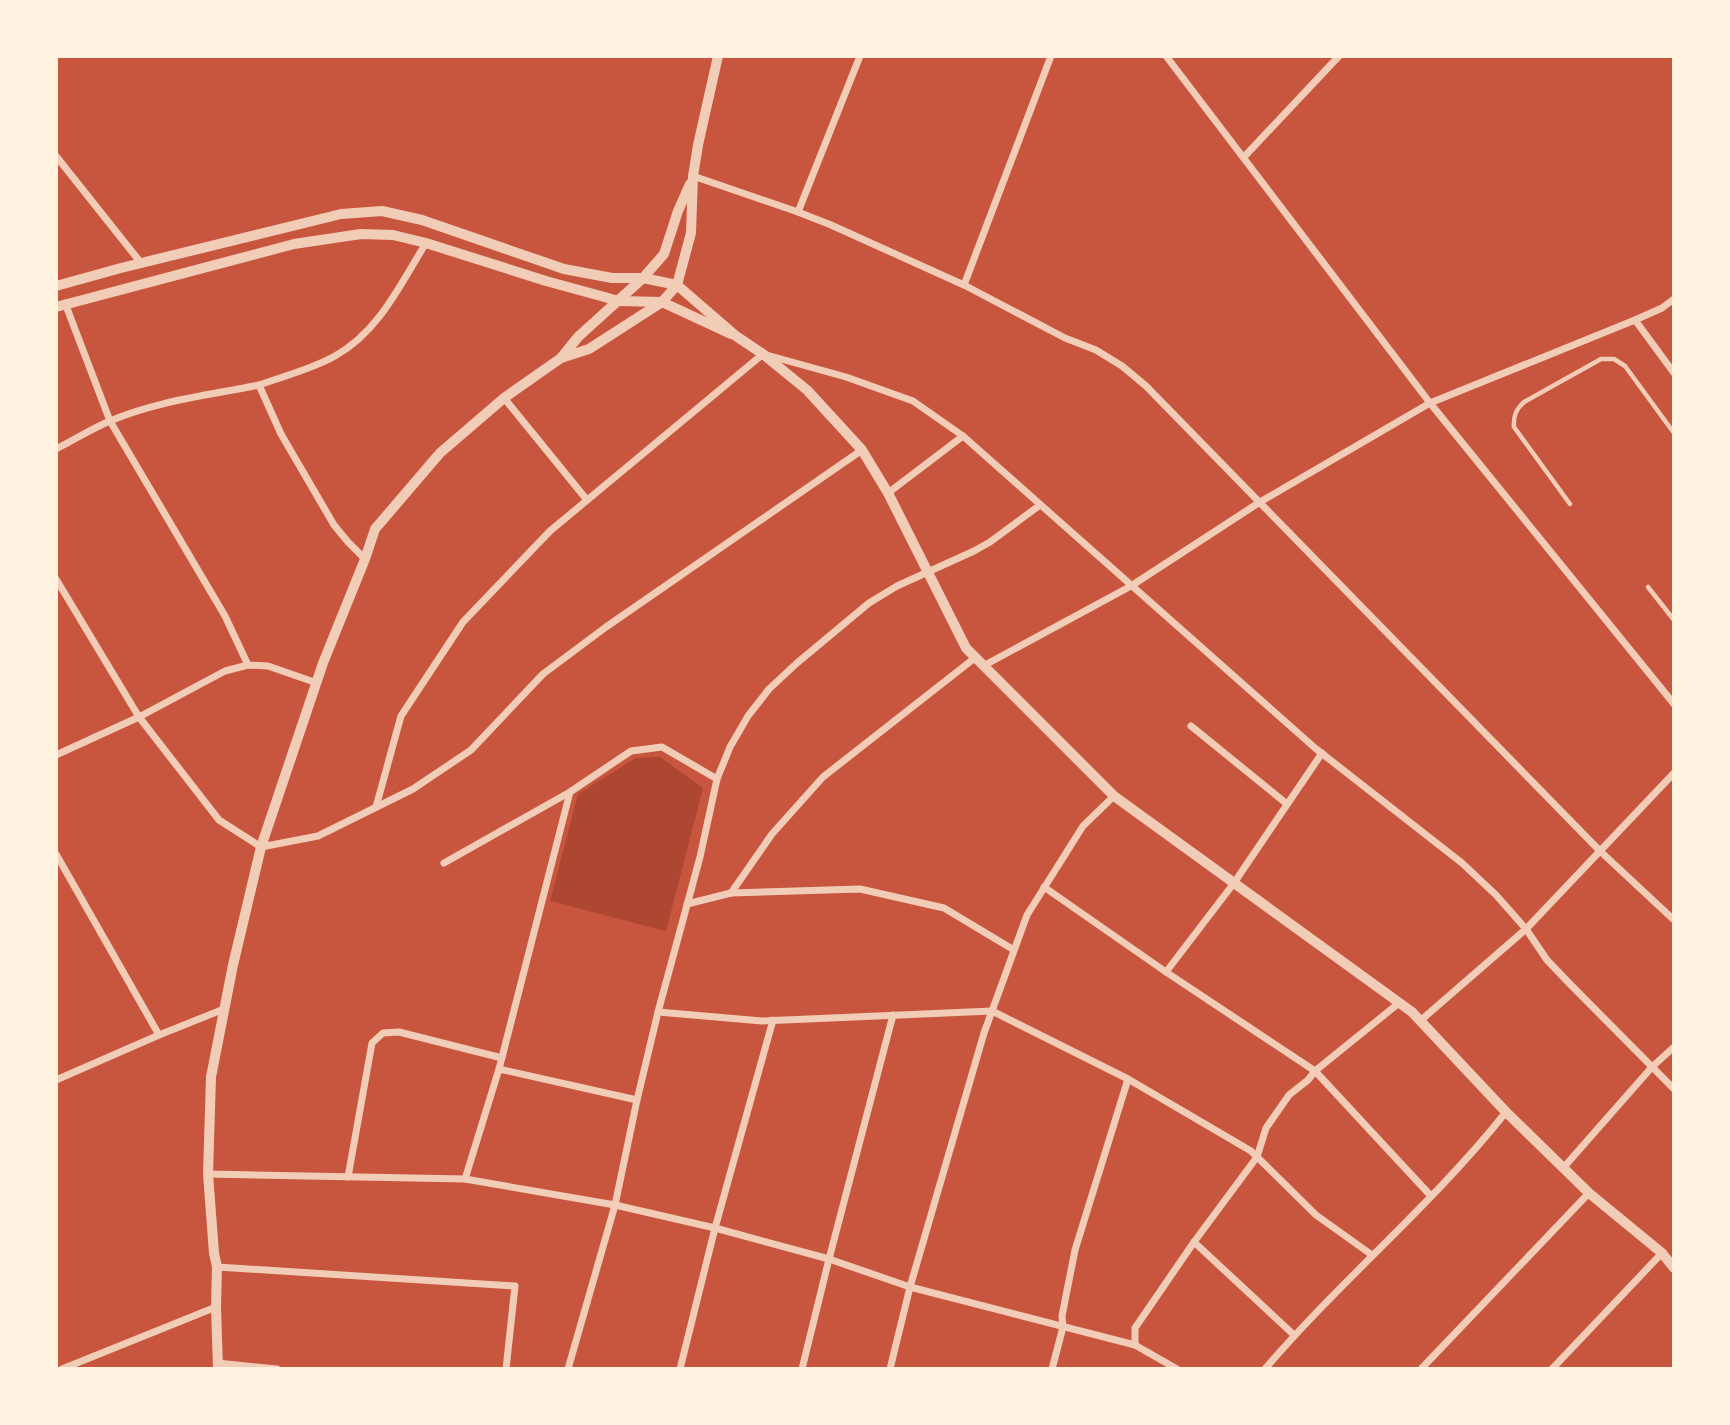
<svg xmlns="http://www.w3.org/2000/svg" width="1730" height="1425" font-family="'Noto Sans',sans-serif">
<rect width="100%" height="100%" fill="#c8553d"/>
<path fill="#ae4732" d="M660,757L703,788L666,931L550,901L578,794L636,758Z"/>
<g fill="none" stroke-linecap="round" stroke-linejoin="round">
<g stroke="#f1ccb7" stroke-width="4.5">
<path d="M1570,504L1514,427C1513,416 1516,409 1524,402L1601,359H1614L1625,366L1674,433"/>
<path d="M1648,587L1674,620"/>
</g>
<g stroke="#f1ccb7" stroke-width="7">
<path d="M1166,56L1430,403L1674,704"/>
<path d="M56,156L141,263"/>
<path d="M1244,157L1339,56"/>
<path d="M693,176L798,212L831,225L964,285L1065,338L1096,350L1122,366L1146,386L1600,851L1674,920"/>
<path d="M798,212L860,56"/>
<path d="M964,285L1051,56"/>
<path d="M65,303L110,421L225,616L248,665"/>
<path d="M1635,320L1674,373"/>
<path d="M259,385C284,376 312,369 335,356C379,332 401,283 426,243"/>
<path d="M504,398L587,500"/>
<path d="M56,449C74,440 91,429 110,421C156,401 210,395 259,385L281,434L334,525L348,542L365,559"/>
<path d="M888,493L963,436"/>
<path d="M56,579L139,717L219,820L261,847L318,836L413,789L471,750L543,674L606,627L862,450"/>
<path d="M985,665L1131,586L1260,502L1430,403L1635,320L1662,308L1674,299"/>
<path d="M1191,726L1287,804"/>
<path d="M56,755L139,717L225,671L248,665L268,666L317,683"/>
<path d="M376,807L401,716L463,622L550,531L763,354L846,377L913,401L963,436L1315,748L1462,863L1496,895L1526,929L1547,960L1568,982L1674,1089"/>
<path d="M56,854L159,1035"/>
<path d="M444,863L570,792L631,751L662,747L717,779"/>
<path d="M1044,887L1166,972L1315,1071L1431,1196"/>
<path d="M731,893L772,834L823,777L976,657"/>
<path d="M687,904L731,893L860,889L944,908L1014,950"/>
<path d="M1166,972L1234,883L1322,753"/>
<path d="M658,1012L762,1021L992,1011L1128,1079L1251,1151L1316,1215L1372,1255"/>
<path d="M1420,1021L1526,929L1674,773"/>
<path d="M499,1069L637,1100"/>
<path d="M56,1080L159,1035L224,1009"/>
<path d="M1564,1167L1652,1067L1674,1047"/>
<path d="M208,1174L465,1179L615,1205L715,1228L829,1259L910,1287L1135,1345L1177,1369"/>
<path d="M348,1177L372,1043L383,1033L399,1032L502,1058"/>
<path d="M465,1179L499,1069L570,792"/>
<path d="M1194,1242L1294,1335"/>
<path d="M217,1267L515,1286L506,1369"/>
<path d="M1135,1345V1328L1194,1242L1257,1157L1266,1128L1289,1095L1308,1080L1315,1071L1399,1003"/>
<path d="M217,1363L277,1369"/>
<path d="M62,1369L216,1307"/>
<path d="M568,1369L615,1205L637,1100L658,1012L700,857L717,779L730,747L748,716L769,689L797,663L869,603L897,586L974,551L990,542L1040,505"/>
<path d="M680,1369L715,1228L773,1020"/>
<path d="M802,1369L829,1259L893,1015"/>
<path d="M890,1369L910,1287L984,1033L1027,915L1083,826L1114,796"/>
<path d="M1052,1369L1063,1327L1062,1316L1075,1250L1128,1079"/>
<path d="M1265,1369C1341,1280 1433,1204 1506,1112"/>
<path d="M1421,1369L1589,1193"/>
<path d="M1552,1369L1662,1253"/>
</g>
<g stroke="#f1ccb7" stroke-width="10">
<path d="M56,286L121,268L341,214L382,211L422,220L564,269L612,278H643L677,285L736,336L763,354L807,390L862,450L888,493L966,648L1114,796L1412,1012L1506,1112L1589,1193L1662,1253L1674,1268"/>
<path d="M56,307L294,244L361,234L393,235L426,243L546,281L619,301L662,302L731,334"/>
<path d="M561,358L578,337L643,278L664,254L678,211L690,184"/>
<path d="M218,1369L216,1307L217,1267L214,1253L208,1174L211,1077L233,965L261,847L323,663L365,559L375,529L440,453L504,398L561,358L589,349L662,302L677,285L691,233L693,176L698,145L718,56"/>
</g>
</g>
<rect width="1730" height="1425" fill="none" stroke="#fff3e0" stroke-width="116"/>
</svg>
